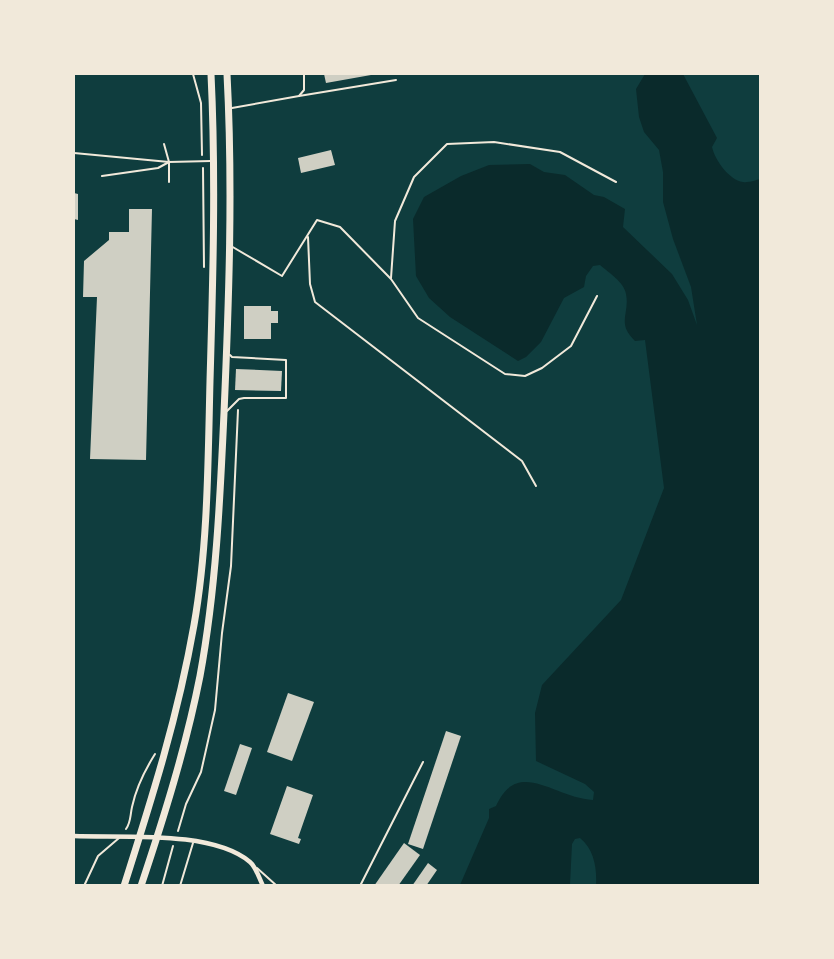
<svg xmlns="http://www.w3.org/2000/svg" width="834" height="959" font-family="'Roboto Condensed',sans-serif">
<rect width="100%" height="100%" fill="#0f3d3e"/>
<path fill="#0a2a2b" d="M645,74H683L717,138L712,147C715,160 729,180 743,182C748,183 756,180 760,179V885H596C597,868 594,849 580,838L575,839L572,844L570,885H460L489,818V809L496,806C518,757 554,798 593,800L594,792L585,784L536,761L535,713L542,685L621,600L664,488L645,340L635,341C616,323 630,314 626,294C624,282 609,273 600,265L593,266L586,276L584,287L564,298L541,342L526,357L518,361L450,317L429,298L416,276L413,219L424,197L461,176L489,165L530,164L544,172L565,175L594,195L604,197L625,209L623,227L672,274L688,300L697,325L691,287L673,239L663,202V172L659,150L644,132L639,117L636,89Z"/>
<g fill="#cfcfc3">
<path d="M324,74H371V75L326,83Z"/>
<path d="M331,150L335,165L301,173L298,158Z"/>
<path d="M74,193L78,194V220L74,219Z"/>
<path d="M129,209H152L146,460L90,459L97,297H83L84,261L109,240V232H129Z"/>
<path d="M244,306H271V311H278V323H271V339H244Z"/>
<path d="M236,369L282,371L281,391L235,390Z"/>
<path d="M288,693L314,702L292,761L267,752Z"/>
<path d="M446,731L461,736L423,849L408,844Z"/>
<path d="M240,744L252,748L236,795L224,791Z"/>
<path d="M287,786L313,795L298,838L301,839L299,844L270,834Z"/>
<path d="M404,843L420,855L398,886H374Z"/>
<path d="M428,863L437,870L426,886H412Z"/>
</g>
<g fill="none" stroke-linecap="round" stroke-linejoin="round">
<g stroke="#f1e9da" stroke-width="2">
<path d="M193,74L201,103L202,155"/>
<path d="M203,168L204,267"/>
<path d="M126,829C131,822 130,816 132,807C136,788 145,770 155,754"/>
<path d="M178,831L186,804L201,772L215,710L222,633L231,566L238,410"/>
<path d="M162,886L173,846"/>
</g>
<g stroke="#f1e9da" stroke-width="2">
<path d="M299,96L396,80"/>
<path d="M232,108L299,96L304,90V74"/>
<path d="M164,144L169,162V182"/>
<path d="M74,153L169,162L211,161"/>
<path d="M102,176L158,168L169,162"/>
<path d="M308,237L310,284L315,302L522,461L536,486"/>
<path d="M231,246L282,276L317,220L340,227L391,279L418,318L505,374L525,376L542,368L571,346L597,296"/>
<path d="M391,278L395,221L414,177L447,144L494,142L560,152L616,182"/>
<path d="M227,411L239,399L244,398H286V360L232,357L230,355"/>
<path d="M257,868L277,886"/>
<path d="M84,886L98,856L119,838"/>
<path d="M180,886L193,843"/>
<path d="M360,886L423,762"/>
</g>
<path stroke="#f1e9da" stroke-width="4.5" d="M74,836C122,838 212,830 250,862C256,867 259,878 263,886"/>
<g stroke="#f1e9da" stroke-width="7">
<path d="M124,886C152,798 178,716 194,625C208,546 208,461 210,381C213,278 216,176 211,74"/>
<path d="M141,886C164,817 186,747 200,676C216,589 220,501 224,413C229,299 233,187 227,74"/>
</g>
</g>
<rect width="834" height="959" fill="none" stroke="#f1e9da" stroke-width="150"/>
</svg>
